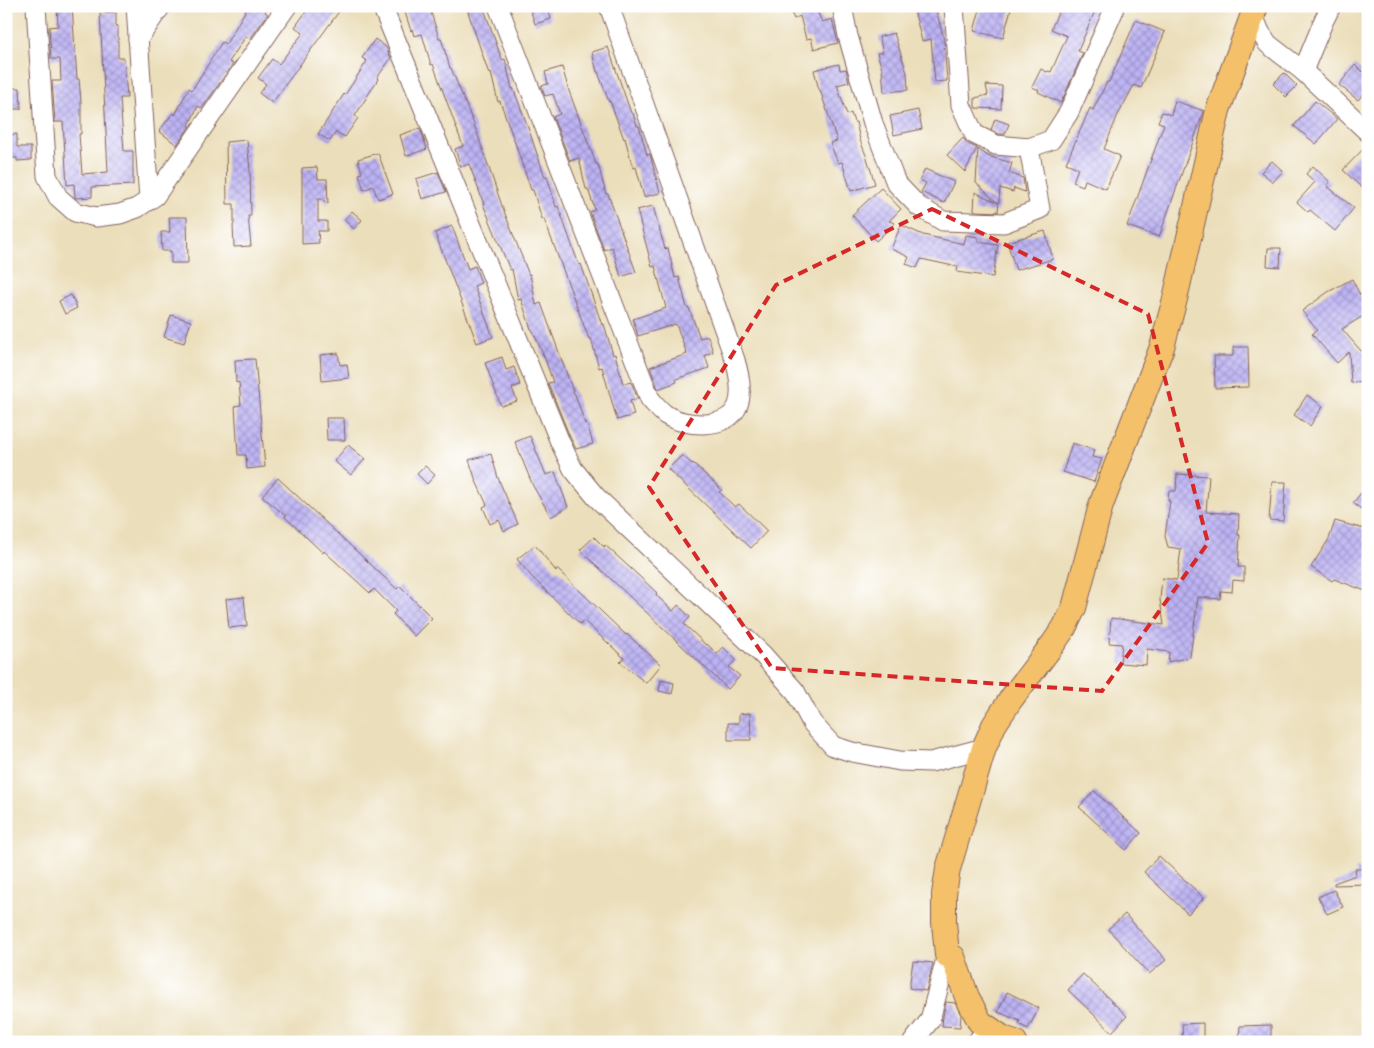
<svg xmlns="http://www.w3.org/2000/svg" width="1374" height="1048" font-family="Sriracha,sans-serif">
<defs>
<pattern id="building-cross-hatch" width="8" height="8" patternUnits="userSpaceOnUse" patternTransform="scale(1.25)"><rect width="8" height="8" fill="#bcb3f4"/><path d="M0 0l8 8M0 8l8-8" fill="none" stroke="#9b91c6"/></pattern>
</defs>
<rect width="100%" height="100%" fill="#fff"/>
<filter id="ink" filterUnits="userSpaceOnUse"><feTurbulence type="fractalNoise" baseFrequency=".02" numOctaves="2"/><feDisplacementMap in="SourceGraphic" scale="10" xChannelSelector="R" yChannelSelector="G"/><feConvolveMatrix kernelMatrix="1 2 1 2 8 2 1 2 1" color-interpolation-filters="sRGB"/></filter>
<filter id="wash" filterUnits="userSpaceOnUse"><feTurbulence type="fractalNoise" baseFrequency=".0096" numOctaves="4" result="noise"/><feDisplacementMap in="SourceGraphic" scale="20" xChannelSelector="R" yChannelSelector="G"/><feGaussianBlur stdDeviation="1.12" result="paint"/><feColorMatrix in="noise" values="0 0 0 0 0 0 0 0 0 0 0 0 0 0 0 0 0 1.4 0 .05"/><feComposite in="paint" operator="in"/></filter>
<g filter="url(#wash)">
<rect width="100%" height="100%" fill="#ebdeba"/>
<g id="blocks">
<g fill="url(#building-cross-hatch)">
<path d="M57,6H72L77,79H79L81,102V134H79L82,174L108,172L100,13L116,12V26H118V58H124L127,98H120L124,151H133V185L92,187V197L76,198L75,197L74,184L67,185L63,122H55L52,81H61L60,59H51L49,27L58,26Z"/>
<path d="M248,6H268L265,12L268,14L250,39L246,36L229,62L233,64L202,108L198,106L189,125L190,126L177,145L159,131L173,113L175,115L189,88L192,90L222,42L226,44Z"/>
<path d="M310,6H343L272,103L259,93L266,84L258,78L272,59L279,64L303,33L295,27Z"/>
<path d="M403,6H429L439,38H441L450,68H451L475,127L502,206L529,275L530,274L536,305L541,303L574,394H575L585,424L587,423L593,444L576,449L570,437L548,383L553,382L545,359L532,329H531L521,299L518,300L512,269L510,270L483,204H484L469,164L461,167L455,149L463,146L433,64L431,65L422,34L414,36L412,29L411,31Z"/>
<path d="M466,6H483L502,60L505,59L512,89L513,88L525,119L545,177L547,176L556,207L558,206L579,265L581,264L602,325L604,324L613,355L615,354L623,384L631,382L638,399L630,401L634,415L617,420L602,367L599,368L591,338L589,339L544,219H542L533,190H531L514,140L500,101L498,102L491,73L489,74Z"/>
<path d="M529,6H547L551,19L535,24Z"/>
<path d="M788,6H822L816,9L822,22L832,19L838,43L814,49L811,38L806,39L800,16L794,19Z"/>
<path d="M913,6H935L944,40L947,81L935,82L931,39L922,41Z"/>
<path d="M981,6H1000L1011,9L1003,38L974,31Z"/>
<path d="M1061,6H1097L1078,51L1083,53L1061,103L1038,92L1039,90L1032,87L1041,69L1047,72L1048,71L1051,72L1067,36L1051,29Z"/>
<path d="M1136,20L1165,32L1141,88L1134,85L1117,117L1104,149L1120,156L1106,189L1085,180L1083,186L1073,182L1078,168L1066,163L1090,108L1093,110L1107,82H1109Z"/>
<path d="M894,33L907,73L908,90L884,92L882,69L877,53L883,52L879,37Z"/>
<path d="M375,39L386,47L391,58L377,78L378,79L355,116L358,118L345,137L336,132L330,141L318,134L344,94L345,95L367,61L362,58Z"/>
<path d="M608,47L631,113H633L637,126H639L647,155L650,154L660,193L644,197L636,167L633,168L625,138L624,139L610,101L609,102L598,72H597L592,52Z"/>
<path d="M839,64L840,70L846,69L849,82L837,85L847,115L851,113L854,122H856L860,140L867,158L875,184L851,191L842,162L838,163L830,143L837,141L820,90H819L814,70Z"/>
<path d="M1355,65L1368,76V89L1358,100L1339,85Z"/>
<path d="M562,67L569,91L596,164H598L606,194H608L636,272L621,277L612,247L604,250L590,212L595,210L588,189H586L579,158L570,161L553,117L560,114L553,94L545,96L541,86L548,84L545,72Z"/>
<path d="M1284,73L1297,86L1286,97L1273,84Z"/>
<path d="M986,85L1002,86L1001,109L975,108V98L988,95Z"/>
<path d="M6,88H20L21,109H6Z"/>
<path d="M1175,101L1204,111L1159,237L1127,226L1164,124L1158,122L1162,112L1171,115Z"/>
<path d="M1315,101L1337,119L1316,144L1294,126Z"/>
<path d="M918,110L922,129L894,135L890,116Z"/>
<path d="M995,119L1009,124L1005,134H999L991,130Z"/>
<path d="M420,128L427,149L406,156L400,135Z"/>
<path d="M17,134V147H31V160L17,161V158H6V135Z"/>
<path d="M963,138L968,144L977,148L965,172L947,155Z"/>
<path d="M247,140L250,170L251,216H248L251,246L234,247L233,225L234,224V204H227L226,142Z"/>
<path d="M1368,144V182L1362,188L1343,170Z"/>
<path d="M978,149L988,156L1012,163L1009,173L1023,178L1025,192L1014,188L1013,192L1000,188L998,212L974,211L975,192L998,203L976,183Z"/>
<path d="M378,153L393,194L378,199L373,186L364,190L359,174L362,173L358,159Z"/>
<path d="M1272,161L1283,171L1273,182L1261,172Z"/>
<path d="M1313,166L1330,182L1327,186L1354,208L1335,231L1310,210L1308,212L1297,202L1315,182L1306,174Z"/>
<path d="M317,167L318,179H327L328,204L322,199H318V221H327V231H318L319,243L302,244V168Z"/>
<path d="M925,169L954,182L944,203L921,192L926,183L920,180Z"/>
<path d="M438,172L446,192L422,199L416,179Z"/>
<path d="M881,188L901,209L889,221L895,223L876,241L852,215Z"/>
<path d="M653,206L665,249L668,248L675,278L679,277L687,308H689L700,338L708,336L713,352L705,355L709,368L676,379L677,382L658,389L650,367L687,354L676,324L638,336L633,319L666,308L655,266L652,267L637,210Z"/>
<path d="M352,211L362,220L354,229L344,220Z"/>
<path d="M169,217H187L188,263H171V251H162L161,232H170Z"/>
<path d="M901,225L923,235L964,244L966,235L978,237V242L998,245L993,277L957,272L958,267L921,259L917,268L906,264L909,257L891,249Z"/>
<path d="M452,226L468,269L475,266L481,283L474,286L493,337L477,343L435,233Z"/>
<path d="M1045,231L1053,259L1016,270L1007,242Z"/>
<path d="M1268,248H1281L1280,267L1267,266Z"/>
<path d="M1352,279L1360,295L1368,290V313L1342,329L1361,351L1366,350L1367,361H1368V382L1351,383L1349,352L1337,363L1312,334L1317,330L1302,311L1328,292Z"/>
<path d="M71,295L77,308L65,314L59,301Z"/>
<path d="M171,315L191,321L184,343L164,337Z"/>
<path d="M1233,347H1248L1249,387L1215,388L1214,356H1233Z"/>
<path d="M338,353L340,365L347,364L349,378L322,381L320,355Z"/>
<path d="M502,357L506,370L514,367L520,385L512,388L517,401L501,406L485,363Z"/>
<path d="M255,359L265,467L247,469L246,455H238L235,406L241,405L239,382L236,383L235,360Z"/>
<path d="M1307,395L1323,406L1310,426L1294,415Z"/>
<path d="M326,418H344L345,440H327Z"/>
<path d="M530,436L546,475L555,472L568,507L551,517L533,486L515,442Z"/>
<path d="M1072,443L1094,450L1092,457L1102,459L1094,482L1063,472Z"/>
<path d="M348,445L365,459L351,475L334,461Z"/>
<path d="M491,454L498,478L518,524L504,531L499,520L490,524L483,507L487,505L476,481L469,460Z"/>
<path d="M682,455L692,464L693,463L722,490L719,492L735,507L739,504L767,531L751,548L668,469Z"/>
<path d="M425,466L435,475L427,484L417,474Z"/>
<path d="M1177,474L1209,476L1206,512L1239,514L1238,535H1240L1238,567H1244V581L1233,580L1232,592L1221,591L1220,599L1198,597L1190,657L1168,662L1169,652L1147,649L1146,665L1120,663L1122,644L1109,643L1111,618L1164,625L1160,600L1162,578L1177,580L1181,549L1168,547L1165,536L1170,501H1168L1169,491H1176Z"/>
<path d="M278,478L397,589L400,586L432,618L414,636L393,614L396,611L374,589L370,593L324,551L323,553L285,517L286,516L262,496Z"/>
<path d="M1272,482H1286L1283,521L1269,520Z"/>
<path d="M1361,493L1368,498V514L1353,503Z"/>
<path d="M1335,521L1368,530V592L1334,579L1332,581L1311,567L1329,539Z"/>
<path d="M594,537L604,547L605,545L640,577L657,593L656,595L673,611L678,605L690,617L684,624L706,645L707,644L717,654L723,647L736,660L729,667L740,676L728,689L580,550Z"/>
<path d="M535,545L556,571L557,569L626,635L627,634L661,665L646,683L620,662L624,658L607,642L584,621L580,624L531,576L517,559Z"/>
<path d="M244,597L247,626L229,628L226,599Z"/>
<path d="M661,680L674,683L672,694L659,691Z"/>
<path d="M750,713L751,740H728V723H739V714Z"/>
<path d="M1094,791L1141,833L1126,850L1079,807Z"/>
<path d="M1159,856L1204,898L1188,914L1144,872Z"/>
<path d="M1355,869H1368V884L1334,885V883L1356,875Z"/>
<path d="M1334,890L1343,907L1327,914L1318,897Z"/>
<path d="M1125,914L1166,960L1149,974L1108,929Z"/>
<path d="M913,961L933,963L926,991L909,988Z"/>
<path d="M1083,974L1127,1016L1112,1032L1068,990Z"/>
<path d="M1007,992L1039,1008L1028,1029L1019,1024L1020,1021L998,1012Z"/>
<path d="M946,1002L955,1003L961,1015L960,1027L942,1026L943,1016Z"/>
<path d="M1203,1023V1042H1183L1182,1024Z"/>
<path d="M1271,1025V1042H1246L1245,1040H1239L1240,1026Z"/>
</g>
</g>
</g>
<g filter="url(#ink)">
<use href="#blocks" fill-opacity="0" stroke="#82625d" stroke-width="1"/>
<g fill="none" stroke-linecap="round" stroke-linejoin="round">
<defs>
<g id="minor">
<path d="M36,6L47,176L58,197L75,212L96,217L120,214L137,208L155,196L287,6"/>
<path d="M136,6L149,200"/>
<path d="M382,6L560,442L573,469L596,497L763,655L795,691L812,723L833,746L852,752L900,761L931,762L984,748"/>
<path d="M498,6L650,399C655,404 660,411 666,415C685,427 729,430 738,405C743,391 739,374 735,360L609,6"/>
<path d="M842,6L848,36L873,123L896,183L918,206L943,221L1004,223L1040,209L1029,148L1051,140L1069,112L1113,12L1114,6"/>
<path d="M954,6L961,105L974,134L996,145L1029,148"/>
<path d="M1253,15L1260,32L1268,44L1303,71L1368,132"/>
<path d="M138,39L161,6"/>
<path d="M1303,71L1324,20L1331,6"/>
<path d="M913,1042L930,1020L947,955"/>
<path d="M977,1042L988,1027"/>
</g>
<path id="major" d="M1015,1042L1003,1038L980,1022L967,997L953,957L947,955L944,922V894L948,869L984,748L994,725L1011,699L1053,644L1064,628L1074,608L1101,505L1162,347L1175,299L1218,110L1256,6"/>
</defs>
<use href="#minor" stroke="#82625d" stroke-width="21"/>
<use href="#major" stroke="#82625d" stroke-width="26"/>
<use href="#minor" stroke="#fff" stroke-width="19"/>
<use href="#major" stroke="#f4c16a" stroke-width="24"/>
</g>
</g>
<path fill="none" stroke="#d62828" stroke-width="4" stroke-dasharray="10 6" stroke-linejoin="round" d="M932,209L1148,314L1208,543L1102,691L772,668L649,487L776,285Z"/>
<rect width="1374" height="1048" fill="none" stroke="#fff" stroke-width="25"/>
</svg>
